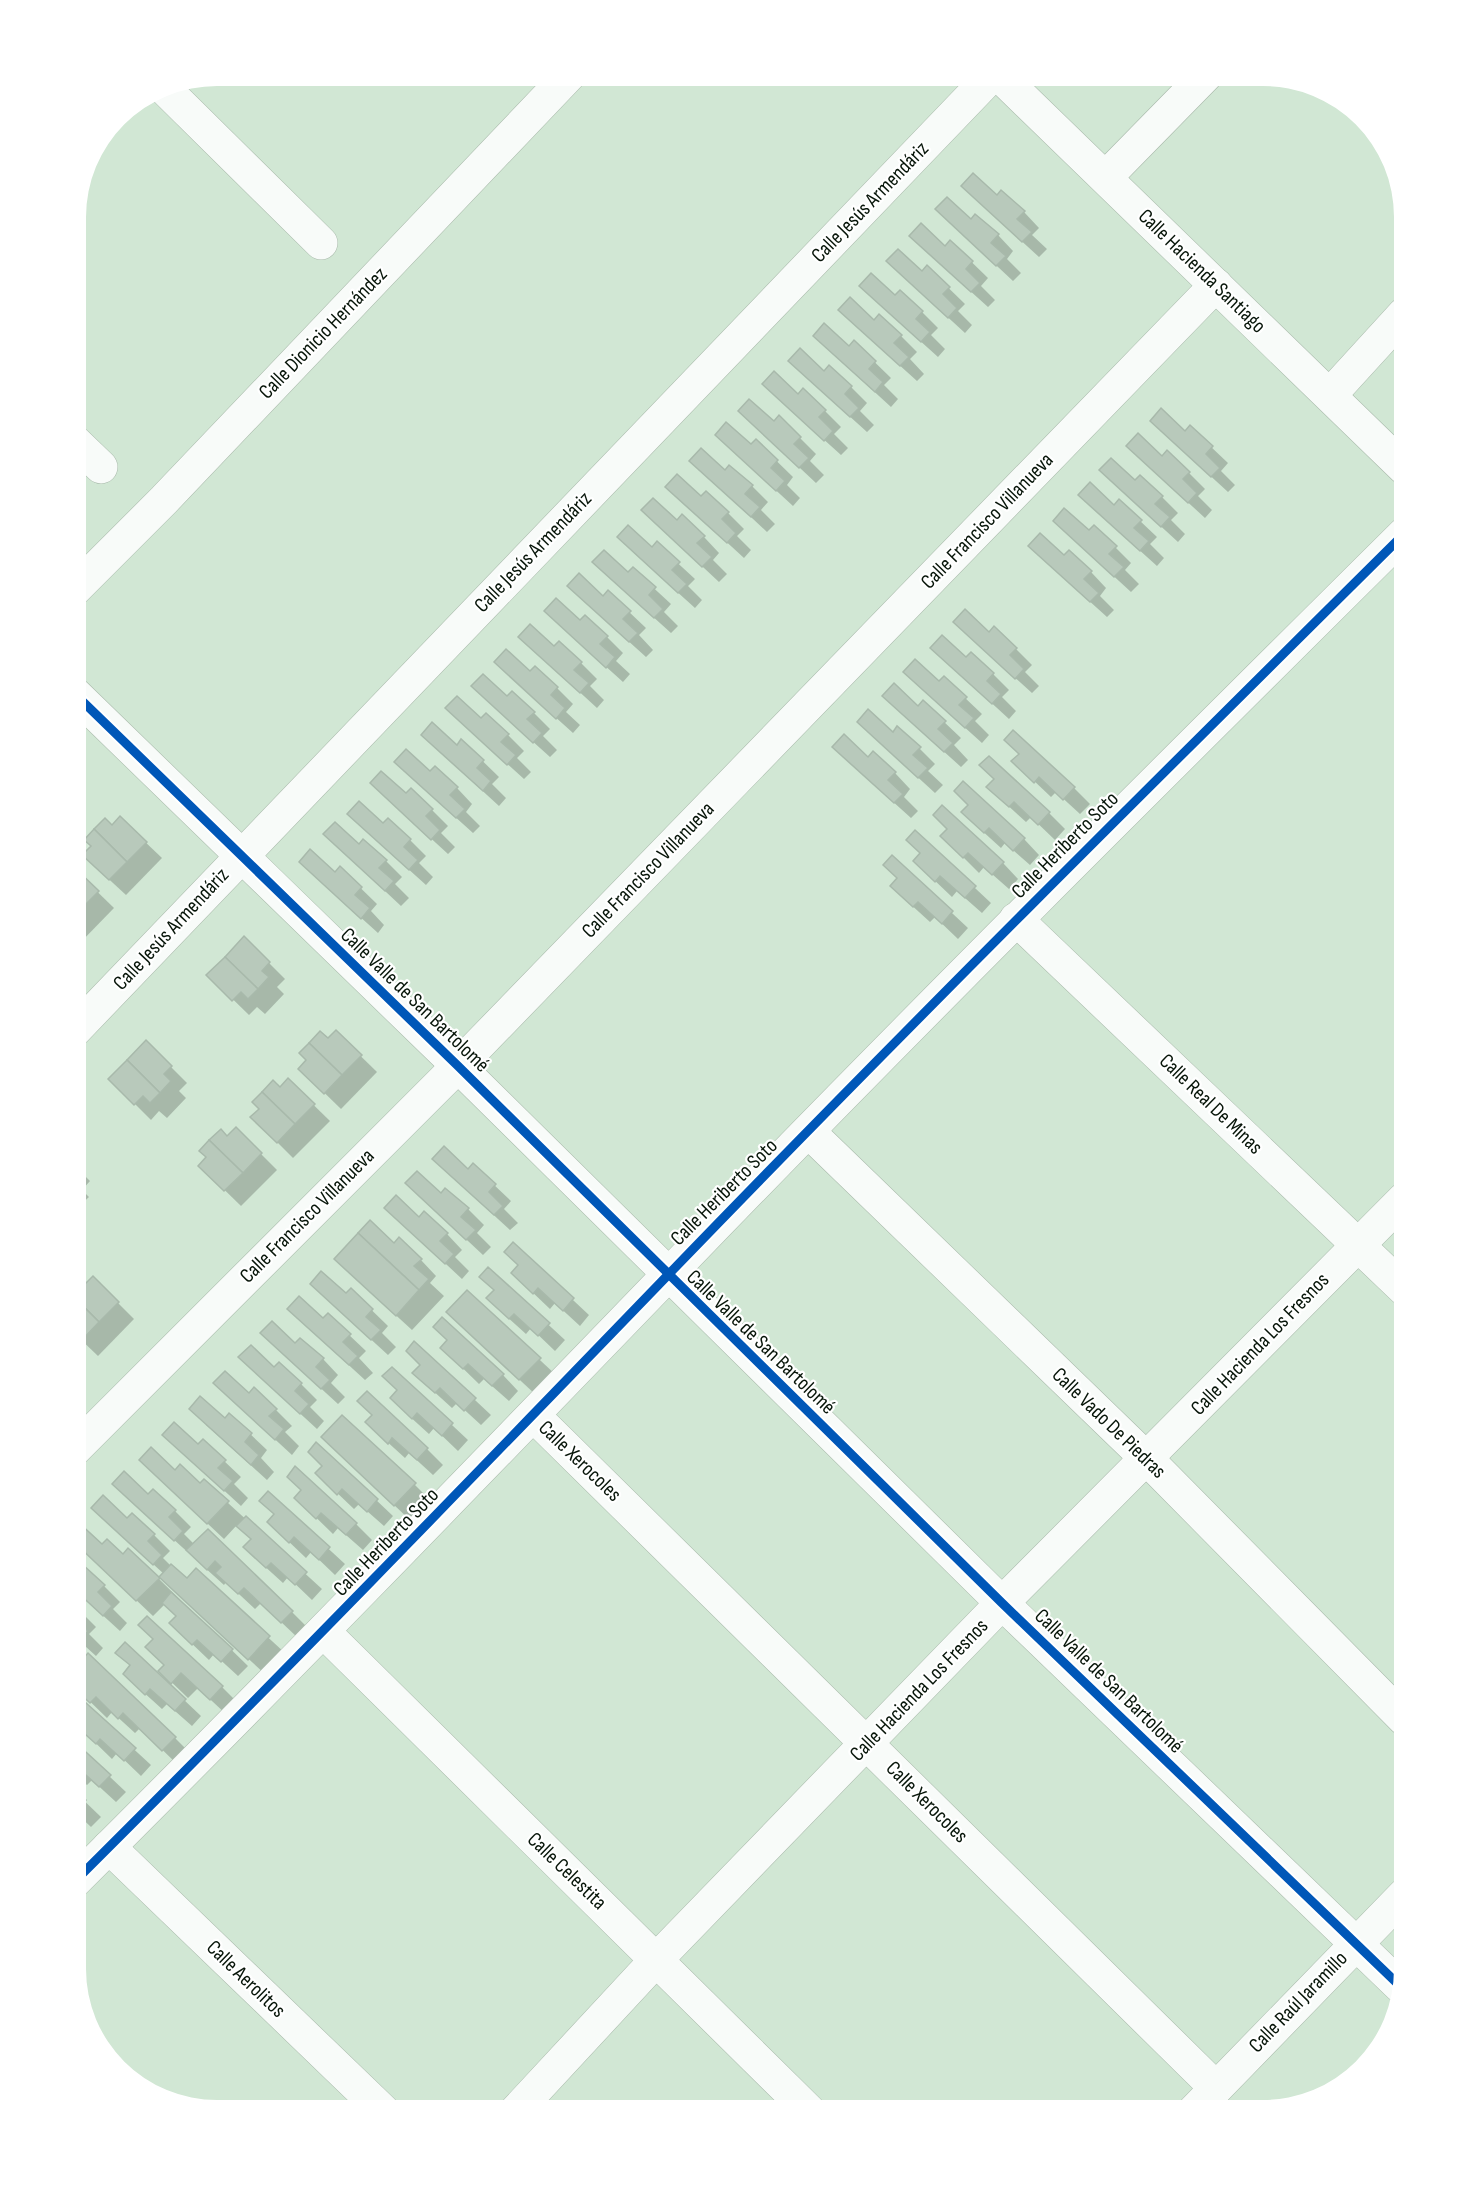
<svg xmlns="http://www.w3.org/2000/svg" width="1479" height="2186" font-family="'Sofia Sans Condensed',sans-serif">
<rect width="100%" height="100%" fill="#d1e7d4"/>
<g fill="#0003">
<path d="M979,202L1024,212L1039,228L1032,235L1047,249L1039,257Z"/>
<path d="M971,221L998,235L1013,251L1007,259L1021,273L1013,281L953,225Z"/>
<path d="M951,242L988,278L981,286L995,300L988,307L927,252L946,248Z"/>
<path d="M927,267L965,304L958,311L972,325L965,333L904,277L922,273Z"/>
<path d="M895,297L922,312L938,328L931,335L945,349L938,357L877,302Z"/>
<path d="M856,326L901,336L917,352L910,359L924,374L917,381Z"/>
<path d="M854,342L891,378L884,385L898,399L891,407L831,352L849,348Z"/>
<path d="M824,373L851,387L867,403L860,411L874,425L867,432L806,377Z"/>
<path d="M780,400L825,411L841,427L834,434L848,448L841,455Z"/>
<path d="M779,417L816,454L810,461L824,475L816,483L756,427L774,423Z"/>
<path d="M1190,427L1228,463L1221,471L1235,485L1228,492L1168,437L1185,433Z"/>
<path d="M756,441L793,477L787,485L800,498L793,506L733,451L751,447Z"/>
<path d="M1163,458L1189,473L1205,489L1198,496L1212,510L1205,518L1144,462Z"/>
<path d="M725,472L752,486L768,502L761,510L775,524L767,532L707,476Z"/>
<path d="M1136,482L1162,497L1178,513L1171,520L1185,534L1178,542L1117,486Z"/>
<path d="M701,498L728,513L744,529L737,536L751,550L744,558L683,502Z"/>
<path d="M1119,501L1157,537L1150,544L1164,558L1157,566L1096,511L1115,507Z"/>
<path d="M659,526L704,537L719,553L713,560L727,574L719,582Z"/>
<path d="M1089,533L1115,547L1131,563L1125,570L1139,584L1131,592L1071,537Z"/>
<path d="M657,544L695,579L688,586L702,600L695,608L634,553L652,549Z"/>
<path d="M1046,562L1091,572L1106,588L1100,596L1114,610L1107,617Z"/>
<path d="M633,569L671,604L664,612L678,626L671,633L610,578L628,574Z"/>
<path d="M608,592L646,628L639,635L653,650L646,657L585,602L603,598Z"/>
<path d="M580,622L607,637L623,653L616,661L630,674L623,682L562,627Z"/>
<path d="M989,634L1016,649L1032,665L1025,672L1039,686L1032,693L971,638Z"/>
<path d="M554,648L581,663L597,679L590,686L604,700L597,708L536,652Z"/>
<path d="M967,659L993,674L1009,690L1002,697L1016,711L1009,719L948,663Z"/>
<path d="M530,674L557,688L573,704L566,712L580,725L573,733L512,678Z"/>
<path d="M944,678L982,714L975,721L989,735L982,743L921,688L939,683Z"/>
<path d="M508,698L534,713L550,729L543,736L557,750L550,757L489,702Z"/>
<path d="M923,702L961,738L954,745L968,760L961,767L900,712L918,708Z"/>
<path d="M481,720L508,735L524,751L517,758L531,772L524,779L463,724Z"/>
<path d="M893,734L919,748L935,764L928,771L943,785L935,793L875,738Z"/>
<path d="M462,741L499,777L492,784L506,798L499,806L439,751L457,747Z"/>
<path d="M868,759L895,773L910,789L904,797L918,811L911,818L850,763Z"/>
<path d="M1013,761L1074,788L1090,804L1080,814L1056,792L1051,797Z"/>
<path d="M430,773L457,788L472,804L466,812L480,826L473,833L412,778Z"/>
<path d="M995,779L1049,813L1065,829L1055,840L1031,817L1026,822L1004,802Z"/>
<path d="M406,795L432,810L448,826L441,833L455,847L448,854L388,799Z"/>
<path d="M970,805L1024,839L1039,855L1030,865L1005,843L1001,848L979,828Z"/>
<path d="M120,818L162,858L126,895L100,871L112,827Z"/>
<path d="M384,826L410,840L426,856L419,863L433,877L426,885L365,830Z"/>
<path d="M949,829L1003,863L1018,879L1009,889L984,867L979,873L958,852Z"/>
<path d="M915,832L991,903L982,913L957,891L952,897L931,877Z"/>
<path d="M341,850L386,861L402,877L395,884L409,898L401,906Z"/>
<path d="M892,857L968,928L958,939L935,917L930,922L908,902Z"/>
<path d="M340,868L377,904L371,911L384,925L378,933L317,878L335,874Z"/>
<path d="M75,870L114,908L78,945L75,942Z"/>
<path d="M244,938L285,979L277,987L284,994L265,1014L257,1007L249,1015L208,975Z"/>
<path d="M336,1032L377,1072L341,1109L300,1069Z"/>
<path d="M146,1042L187,1083L179,1091L186,1098L167,1118L159,1111L151,1120L110,1079Z"/>
<path d="M288,1080L330,1121L293,1158L252,1117Z"/>
<path d="M236,1129L277,1170L241,1206L200,1166Z"/>
<path d="M473,1165L511,1201L504,1209L518,1223L510,1230L450,1175L468,1171Z"/>
<path d="M75,1166L90,1181L82,1190L89,1197L75,1210Z"/>
<path d="M441,1195L468,1209L484,1225L477,1233L491,1247L483,1255L423,1199Z"/>
<path d="M419,1219L447,1234L462,1250L455,1257L469,1271L462,1279L402,1223Z"/>
<path d="M513,1244L589,1315L580,1326L555,1303L550,1309L529,1289Z"/>
<path d="M395,1245L421,1260L436,1276L430,1283L444,1296L412,1330L352,1275Z"/>
<path d="M488,1269L565,1340L555,1351L531,1328L526,1334L504,1314Z"/>
<path d="M93,1278L134,1319L98,1356L75,1334L84,1287Z"/>
<path d="M351,1290L388,1326L382,1333L396,1347L388,1355L328,1300L346,1295Z"/>
<path d="M467,1292L556,1375L536,1395L464,1328Z"/>
<path d="M328,1315L366,1351L359,1358L373,1373L365,1380L305,1325L323,1320Z"/>
<path d="M415,1344L491,1415L481,1425L457,1403L452,1408L430,1388Z"/>
<path d="M295,1345L323,1359L338,1375L331,1383L345,1397L338,1404L278,1349Z"/>
<path d="M442,1348L503,1375L518,1391L509,1401L484,1379L479,1384Z"/>
<path d="M75,1361L84,1369L75,1378Z"/>
<path d="M274,1369L301,1384L317,1400L310,1407L324,1421L317,1429L256,1373Z"/>
<path d="M392,1369L468,1440L458,1451L434,1428L429,1434L407,1414Z"/>
<path d="M231,1399L276,1410L292,1426L285,1432L299,1446L292,1455Z"/>
<path d="M230,1415L267,1450L261,1458L274,1472L267,1480L206,1425L225,1420Z"/>
<path d="M373,1415L427,1449L443,1465L433,1475L409,1453L405,1458L383,1438Z"/>
<path d="M203,1441L241,1477L234,1484L248,1498L241,1506L180,1450L199,1446Z"/>
<path d="M317,1444L393,1516L384,1526L359,1504L354,1509L333,1489Z"/>
<path d="M339,1453L414,1484L430,1500L411,1521Z"/>
<path d="M175,1472L200,1485L204,1481L322,1589L312,1600L288,1577L283,1583L261,1563L252,1540L237,1525L224,1539L157,1476Z"/>
<path d="M268,1493L345,1564L335,1575L311,1552L306,1558L285,1538Z"/>
<path d="M148,1496L175,1511L191,1527L184,1534L194,1544L292,1612L307,1627L298,1638L261,1603L255,1609L226,1582L224,1585L130,1500Z"/>
<path d="M296,1498L356,1524L372,1540L363,1550L338,1528L333,1534Z"/>
<path d="M77,1523L102,1546L123,1556L159,1579L248,1666L238,1676L214,1654L209,1660L187,1639L178,1616L165,1604L153,1616L75,1542Z"/>
<path d="M109,1524L154,1535L170,1551L163,1558L171,1566L187,1580L196,1571L285,1653L265,1674L177,1593L164,1574Z"/>
<path d="M104,1586L120,1602L113,1609L127,1623L120,1631L75,1590Z"/>
<path d="M75,1606L96,1627L89,1634L103,1648L96,1656L75,1637Z"/>
<path d="M125,1644L201,1716L192,1726L167,1704L162,1709L141,1690Z"/>
<path d="M166,1665L222,1687L238,1703L227,1715L198,1688L188,1698L160,1671Z"/>
<path d="M75,1668L175,1738L191,1754L179,1766L140,1728L135,1733L112,1712L107,1718L75,1687Z"/>
<path d="M75,1695L151,1765L141,1776L117,1753L112,1759L75,1723L82,1716Z"/>
<path d="M75,1744L126,1792L116,1802L92,1780L87,1785L75,1775Z"/>
<path d="M75,1792L101,1817L91,1827L75,1812Z"/>
</g>
<g fill="#b8c9bb" stroke="#a8b9ab" stroke-width="1.5">
<path d="M973,173L997,195L1001,190L1025,211L1017,219L1032,232L1022,242L961,186Z"/>
<path d="M947,197L971,219L975,214L999,234L991,243L1006,256L996,266L935,209Z"/>
<path d="M921,223L945,246L950,240L973,261L966,269L980,283L971,292L909,236Z"/>
<path d="M898,249L922,271L927,265L950,287L943,294L957,308L948,318L886,261Z"/>
<path d="M871,273L895,295L900,290L923,311L916,319L930,332L921,342L859,286Z"/>
<path d="M850,297L874,320L879,314L902,335L894,343L909,357L900,366L838,310Z"/>
<path d="M824,323L849,346L854,340L876,361L869,369L883,382L875,392L813,336Z"/>
<path d="M800,348L824,371L829,365L852,386L845,394L859,408L850,417L788,361Z"/>
<path d="M774,371L798,394L803,388L826,410L819,417L833,431L824,441L762,384Z"/>
<path d="M749,399L774,421L779,415L801,437L794,444L809,458L799,468L738,411Z"/>
<path d="M1161,408L1185,431L1190,425L1213,446L1206,454L1220,468L1211,477L1150,421Z"/>
<path d="M726,422L751,444L756,439L778,460L771,468L785,481L776,491L715,435Z"/>
<path d="M1138,433L1162,456L1167,450L1190,472L1183,479L1197,493L1188,503L1126,446Z"/>
<path d="M701,448L725,470L729,465L753,485L745,494L760,507L751,517L689,461Z"/>
<path d="M1111,458L1135,480L1140,475L1163,496L1155,504L1170,517L1161,527L1099,470Z"/>
<path d="M677,474L701,496L706,491L729,512L722,519L736,533L727,543L665,487Z"/>
<path d="M1090,482L1114,505L1119,499L1142,520L1134,528L1149,541L1140,551L1078,495Z"/>
<path d="M653,498L677,520L682,514L705,536L697,543L712,557L702,567L641,510Z"/>
<path d="M1064,508L1089,530L1094,525L1117,546L1109,554L1124,567L1114,577L1053,521Z"/>
<path d="M628,525L652,547L657,541L680,562L672,570L687,584L678,593L617,537Z"/>
<path d="M1040,533L1064,555L1069,550L1092,571L1084,579L1099,593L1090,602L1028,546Z"/>
<path d="M604,550L628,572L633,567L656,587L649,595L663,609L654,618L592,562Z"/>
<path d="M579,573L603,596L608,590L631,611L623,619L638,633L629,642L567,586Z"/>
<path d="M556,598L580,620L585,615L608,636L600,644L615,657L606,668L544,611Z"/>
<path d="M965,609L989,632L994,626L1017,648L1010,655L1024,669L1015,679L953,622Z"/>
<path d="M530,624L554,646L559,641L582,662L574,670L589,683L580,693L518,637Z"/>
<path d="M942,635L966,657L971,652L994,673L987,681L1001,694L992,704L930,648Z"/>
<path d="M506,649L530,671L535,666L558,687L551,695L565,708L556,719L494,662Z"/>
<path d="M915,659L939,681L944,676L967,697L959,705L974,718L965,728L903,672Z"/>
<path d="M483,674L507,696L512,691L535,712L527,719L542,733L533,743L471,686Z"/>
<path d="M894,683L918,706L923,700L946,721L938,729L953,743L944,752L882,696Z"/>
<path d="M457,696L481,718L486,713L509,734L501,742L516,755L507,765L445,708Z"/>
<path d="M868,709L893,732L897,726L921,747L913,755L928,768L918,778L857,722Z"/>
<path d="M432,722L457,745L461,739L484,760L477,768L491,781L483,791L421,735Z"/>
<path d="M1013,730L1075,787L1063,800L1039,777L1034,783L1011,761L1019,754L1004,740Z"/>
<path d="M844,734L868,757L873,751L896,772L888,780L903,794L894,803L832,747Z"/>
<path d="M406,749L430,771L435,766L458,787L450,795L465,809L456,818L394,762Z"/>
<path d="M989,756L1050,812L1038,825L1014,802L1009,807L986,787L994,779L979,765Z"/>
<path d="M381,771L406,793L411,788L433,809L426,816L440,830L431,840L370,783Z"/>
<path d="M963,781L1025,838L1013,851L989,828L984,833L961,812L968,805L954,791Z"/>
<path d="M359,801L383,823L388,818L411,839L404,847L418,860L409,870L347,814Z"/>
<path d="M942,805L1004,862L992,875L968,853L963,858L940,836L947,829L933,815Z"/>
<path d="M120,816L147,842L127,862L94,829L105,818L112,825Z"/>
<path d="M335,822L359,844L363,839L387,860L379,868L394,881L385,891L323,834Z"/>
<path d="M94,829L127,862L109,880L82,855L91,846L84,840Z"/>
<path d="M915,830L976,886L965,898L940,876L935,882L913,861L920,853L906,840Z"/>
<path d="M310,849L335,872L340,866L362,887L355,895L370,908L361,919L299,862Z"/>
<path d="M892,855L953,911L942,924L918,902L913,907L890,886L897,878L883,865Z"/>
<path d="M75,868L99,891L79,911L75,907Z"/>
<path d="M244,936L270,962L262,971L269,977L258,989L225,957Z"/>
<path d="M225,957L258,989L248,999L241,992L232,1001L206,975Z"/>
<path d="M336,1030L362,1055L342,1075L309,1043L320,1031L328,1038Z"/>
<path d="M146,1040L172,1066L164,1074L171,1081L160,1093L127,1060Z"/>
<path d="M309,1043L342,1075L324,1094L298,1069L306,1060L299,1053Z"/>
<path d="M127,1060L160,1093L150,1103L143,1096L134,1105L108,1079Z"/>
<path d="M288,1078L315,1104L295,1124L262,1092L273,1080L280,1087Z"/>
<path d="M262,1092L295,1124L277,1143L250,1117L259,1109L252,1102Z"/>
<path d="M236,1127L262,1153L243,1173L209,1140L221,1129L227,1136Z"/>
<path d="M209,1140L243,1173L224,1191L198,1166L206,1157L199,1151Z"/>
<path d="M444,1146L468,1169L473,1163L496,1184L489,1192L503,1206L494,1215L432,1159Z"/>
<path d="M417,1171L441,1193L445,1188L469,1208L461,1217L476,1230L466,1240L405,1183Z"/>
<path d="M396,1195L419,1217L424,1211L448,1233L440,1241L454,1254L445,1264L384,1208Z"/>
<path d="M370,1220L394,1243L399,1237L422,1259L414,1266L429,1279L419,1290L358,1233Z"/>
<path d="M358,1233L419,1290L396,1316L334,1259Z"/>
<path d="M513,1242L574,1298L563,1311L538,1288L533,1294L511,1273L518,1265L504,1252Z"/>
<path d="M488,1267L550,1323L538,1336L514,1314L509,1319L486,1298L494,1290L479,1277Z"/>
<path d="M321,1271L346,1293L351,1288L373,1309L366,1317L381,1330L371,1340L310,1284Z"/>
<path d="M93,1276L119,1302L99,1322L75,1298V1280L77,1278L84,1285Z"/>
<path d="M467,1290L541,1358L519,1380L446,1312Z"/>
<path d="M299,1296L323,1318L328,1313L351,1334L343,1342L358,1356L349,1365L287,1309Z"/>
<path d="M75,1298L99,1322L81,1341L75,1335Z"/>
<path d="M442,1317L504,1374L492,1386L468,1364L463,1369L440,1348L447,1340L433,1327Z"/>
<path d="M272,1321L295,1343L300,1338L324,1358L316,1367L330,1380L321,1389L260,1333Z"/>
<path d="M414,1341L476,1398L464,1411L440,1388L435,1393L412,1373L420,1365L406,1351Z"/>
<path d="M251,1345L274,1367L279,1362L302,1383L295,1391L309,1404L300,1414L238,1357Z"/>
<path d="M392,1367L453,1423L442,1436L417,1413L412,1419L390,1398L397,1390L382,1376Z"/>
<path d="M225,1371L249,1393L254,1387L277,1409L269,1416L284,1429L275,1440L213,1383Z"/>
<path d="M367,1391L428,1448L417,1460L392,1438L388,1444L365,1422L372,1415L357,1401Z"/>
<path d="M200,1396L225,1418L229,1413L252,1433L245,1442L259,1455L251,1465L189,1409Z"/>
<path d="M342,1415L416,1483L394,1506L321,1437Z"/>
<path d="M174,1422L198,1444L203,1439L226,1460L218,1468L233,1481L224,1491L162,1435Z"/>
<path d="M316,1442L378,1499L367,1512L342,1489L337,1495L315,1473L322,1466L308,1452Z"/>
<path d="M151,1447L175,1470L180,1464L200,1483L204,1479L229,1501L207,1524L139,1460Z"/>
<path d="M295,1466L357,1523L346,1535L321,1513L316,1519L294,1498L301,1490L287,1477Z"/>
<path d="M124,1471L148,1494L153,1489L176,1510L169,1517L183,1531L174,1541L112,1484Z"/>
<path d="M268,1491L330,1547L319,1560L294,1537L289,1543L267,1522L274,1514L259,1501Z"/>
<path d="M103,1495L127,1518L132,1513L155,1534L148,1541L162,1555L153,1565L91,1508Z"/>
<path d="M246,1516L307,1572L295,1585L271,1563L266,1568L243,1547L251,1539L236,1526Z"/>
<path d="M77,1521L102,1544L107,1539L123,1554L128,1548L160,1578L136,1601L75,1543Z"/>
<path d="M208,1529L293,1611L281,1623L244,1588L238,1594L215,1573L221,1567L215,1561L207,1570L186,1550Z"/>
<path d="M82,1564L105,1585L98,1592L112,1606L103,1616L75,1590V1567L77,1569Z"/>
<path d="M171,1564L187,1578L196,1568L270,1636L248,1660L159,1577Z"/>
<path d="M171,1592L233,1649L221,1662L197,1640L192,1645L169,1623L176,1616L162,1603Z"/>
<path d="M147,1616L223,1686L210,1700L181,1673L171,1684L158,1671L164,1665L145,1647L153,1639L138,1625Z"/>
<path d="M75,1619L88,1631L79,1642L75,1637Z"/>
<path d="M125,1642L186,1699L175,1711L150,1689L145,1695L123,1674L130,1665L115,1653Z"/>
<path d="M88,1653L176,1737L162,1751L123,1713L118,1719L96,1697L90,1703L75,1689V1667Z"/>
<path d="M75,1693L136,1748L124,1761L100,1739L96,1744L75,1725L80,1715L75,1711Z"/>
<path d="M75,1742L111,1775L99,1787L75,1765Z"/>
<path d="M75,1790L86,1800L75,1812Z"/>
</g>
<g fill="none" stroke-linecap="round" stroke-linejoin="round">
<defs>
<g id="street">
<path d="M162,86L321,243"/>
<path d="M1106,177L1206,75"/>
<path d="M1330,395L1404,314"/>
<path d="M75,442L101,467"/>
<path d="M75,589L164,500L569,75"/>
<path d="M75,694L458,1066L1002,1603L1400,1986"/>
<path d="M1016,919L1404,1289"/>
<path d="M75,1030L992,75"/>
<path d="M809,1132L1147,1459L1404,1719"/>
<path d="M534,1416L1216,2088"/>
<path d="M75,1449L458,1066L1216,285"/>
<path d="M324,1632L809,2111"/>
<path d="M109,1847L383,2111"/>
<path d="M75,1881C275,1682 471,1479 667,1276C909,1025 1157,779 1404,534"/>
<path d="M516,2111L657,1959L1002,1603L1404,1199"/>
<path d="M1194,2111L1404,1895"/>
</g>
<path id="secondary" d="M999,75L1404,468"/>
</defs>
<use href="#street" stroke="#a8b9aa" stroke-width="34"/>
<use href="#secondary" stroke="#a8b9aa" stroke-width="34"/>
<use href="#street" stroke="#f8fbf9" stroke-width="33"/>
<use href="#secondary" stroke="#f8fbf9" stroke-width="33"/>
<defs>
<g id="cycleway">
<path d="M75,694L458,1066L1002,1603L1400,1986"/>
<path d="M75,1881C275,1682 471,1479 667,1276C909,1025 1157,779 1404,534"/>
</g>
</defs>
<use href="#cycleway" stroke="#fff" stroke-width="13"/>
<use href="#cycleway" stroke="#0057b8" stroke-width="9"/>
</g>
<g text-anchor="middle" dominant-baseline="central" stroke-width="4.5" stroke-linejoin="round" paint-order="stroke">
<g font-size="21" fill="#071509" stroke="#fff">
<text transform="translate(870 202) rotate(-46)">Calle Jesús Armendáriz</text>
<text transform="translate(1202 271) rotate(44)">Calle Hacienda Santiago</text>
<text transform="translate(323 333) rotate(-46)">Calle Dionicio Hernández</text>
<text transform="translate(987 521) rotate(-46)">Calle Francisco Villanueva</text>
<text transform="translate(533 552) rotate(-46)">Calle Jesús Armendáriz</text>
<text transform="translate(1065 845) rotate(-45)">Calle Heriberto Soto</text>
<text transform="translate(648 870) rotate(-46)">Calle Francisco Villanueva</text>
<text transform="translate(171 929) rotate(-47)">Calle Jesús Armendáriz</text>
<text transform="translate(415 1000) rotate(44)">Calle Valle de San Bartolomé</text>
<text transform="translate(1211 1104) rotate(44)">Calle Real De Minas</text>
<text transform="translate(724 1192) rotate(-45)">Calle Heriberto Soto</text>
<text transform="translate(307 1216) rotate(-45)">Calle Francisco Villanueva</text>
<text transform="translate(761 1342) rotate(44)">Calle Valle de San Bartolomé</text>
<text transform="translate(1260 1344) rotate(-46)">Calle Hacienda Los Fresnos</text>
<text transform="translate(1109 1423) rotate(44)">Calle Vado De Piedras</text>
<text transform="translate(580 1461) rotate(44)">Calle Xerocoles</text>
<text transform="translate(386 1542) rotate(-46)">Calle Heriberto Soto</text>
<text transform="translate(1109 1681) rotate(44)">Calle Valle de San Bartolomé</text>
<text transform="translate(919 1690) rotate(-46)">Calle Hacienda Los Fresnos</text>
<text transform="translate(927 1802) rotate(45)">Calle Xerocoles</text>
<text transform="translate(567 1871) rotate(44)">Calle Celestita</text>
<text transform="translate(246 1979) rotate(44)">Calle Aerolitos</text>
<text transform="translate(1298 2002) rotate(-46)">Calle Raúl Jaramillo</text>
</g>
</g>
<path d="M0 0H1479V2186H0ZM217 86H1263A131 131 0 0 1 1394 217V1969A131 131 0 0 1 1263 2100H217A131 131 0 0 1 86 1969V217A131 131 0 0 1 217 86Z" fill="#fff" fill-rule="evenodd"/>
</svg>
